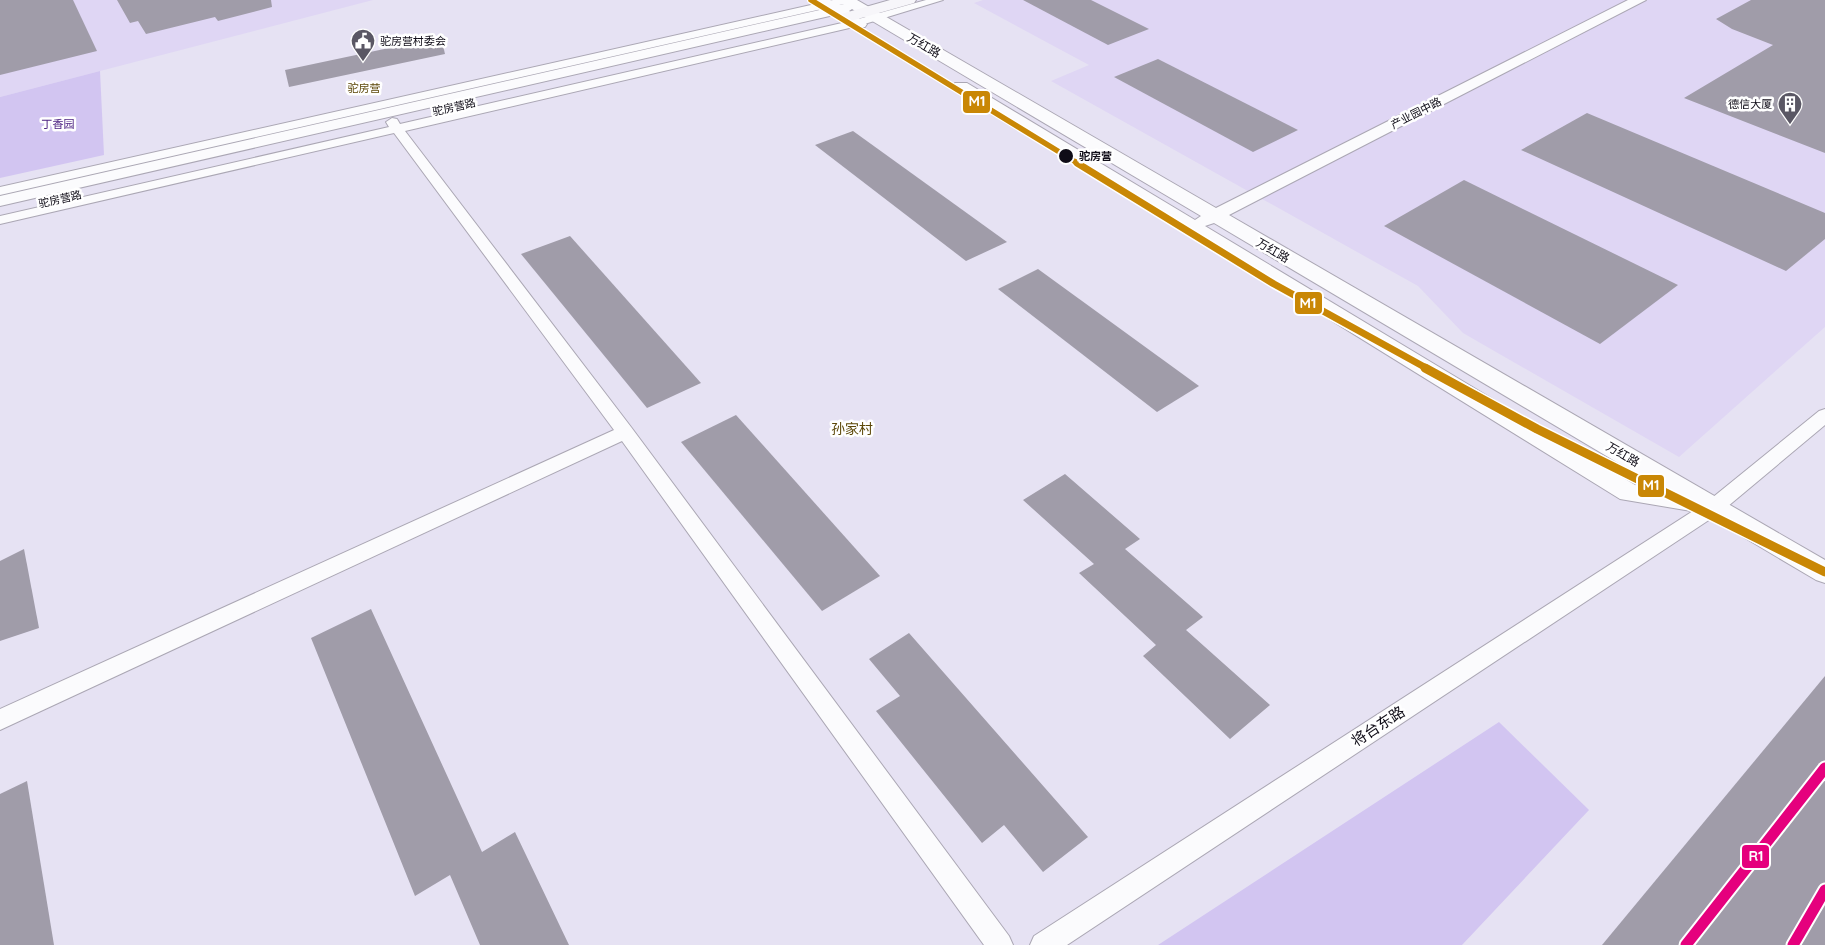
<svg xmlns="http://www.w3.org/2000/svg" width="1825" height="945" font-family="Quicksand,'Noto Sans SC',sans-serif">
<rect width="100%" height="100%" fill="#e6e2f3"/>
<g fill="#dfd6f4">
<path d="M0,0H373L0,97Z"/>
<path d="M983,0H1825V327L1679,457L1463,333L1418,286L1051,81L1089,65L974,3Z"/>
</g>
<g fill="#d2c5f1">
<path d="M100,71L104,155L0,178V97Z"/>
<path d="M1499,722L1589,810L1462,945H1158Z"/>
</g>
<g fill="#a09ca9">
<path d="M0,0H73L97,51L0,75Z"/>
<path d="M117,0H271L272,7L218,21L215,17L146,34L138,21L130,23Z"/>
<path d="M1023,0H1091L1149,29L1108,45Z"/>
<path d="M1751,0H1825V153L1684,98L1773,45L1732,29L1716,19Z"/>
<path d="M441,37L445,54L289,87L285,70Z"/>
<path d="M1158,59L1298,130L1253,152L1114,77Z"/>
<path d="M1587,113L1825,213V239L1786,271L1521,150Z"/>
<path d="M853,131L1007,242L966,261L815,145Z"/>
<path d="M1464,180L1678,285L1600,344L1384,226Z"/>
<path d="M570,236L701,383L647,408L521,254Z"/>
<path d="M1038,269L1199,386L1157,412L998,289Z"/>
<path d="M736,415L880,576L822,611L681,442Z"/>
<path d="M1065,474L1140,539L1125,549L1203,617L1186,630L1270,705L1230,739L1143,656L1156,645L1079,573L1094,564L1023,500Z"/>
<path d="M24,549L39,628L0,641V561Z"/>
<path d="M371,609L482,852L515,832L569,945H480L450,875L415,896L311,638Z"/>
<path d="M909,633L1088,837L1043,872L1004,825L982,843L876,711L900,696L869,659Z"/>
<path d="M1825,676V945H1602Z"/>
<path d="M27,781L54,945H0V794Z"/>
</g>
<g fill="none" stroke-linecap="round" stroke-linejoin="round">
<defs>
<g id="minor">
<path d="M833,0H853L848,3L0,195V187Z"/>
<path d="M926,0H943L858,26L405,131L631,427L1009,936L1013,945H984L622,441L0,730V709L614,430L394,133L0,224V216L389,127L386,122L392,118L397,119L400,124L855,20Z"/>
<path d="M1825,409V425L1721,512L1067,945H1030L1034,936L1707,502L1819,411Z"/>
</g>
<path id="tertiary" d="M813,0H830L839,5L844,4L840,0H857L1216,208L1628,0H1646L1229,215L1825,560V583L1816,580L1703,513L1620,499L953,86L955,83H967L1195,220L1201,216L852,9L849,11L867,24L865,27H855L834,15L0,206V196L824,9ZM1214,223L1662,489L1635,485L1205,226Z"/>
<path id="secondary" d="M890,0H916L914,3L847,22L839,17L841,14Z"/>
</defs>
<use href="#minor" stroke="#aba7b4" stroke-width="2"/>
<use href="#tertiary" stroke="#aba7b4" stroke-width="2"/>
<use href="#secondary" stroke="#aba7b4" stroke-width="2"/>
<use href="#minor" fill="#fbfbfd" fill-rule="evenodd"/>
<use href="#tertiary" fill="#fbfbfd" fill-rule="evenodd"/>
<use href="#secondary" fill="#f7f6fa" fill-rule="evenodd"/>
<defs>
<g id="rail-1">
<path d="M1686,945L1825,768"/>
<path d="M1793,945L1825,890"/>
</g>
</defs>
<use href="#rail-1" stroke="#fff" stroke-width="15"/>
<use href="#rail-1" stroke="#e5007d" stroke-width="11"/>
<defs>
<path id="metro-1-far2" d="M811,0L1079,164"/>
<path id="metro-1-far1" d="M1077,163L1274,284L1428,369"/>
<path id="metro-1" d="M1425,368L1537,429L1825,572"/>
</defs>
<use href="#metro-1-far2" stroke="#fff" stroke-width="8"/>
<use href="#metro-1-far1" stroke="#fff" stroke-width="10"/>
<use href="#metro-1" stroke="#fff" stroke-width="12"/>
<use href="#metro-1-far2" stroke="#c98705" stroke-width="5.5"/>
<use href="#metro-1-far1" stroke="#c98705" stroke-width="7"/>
<use href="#metro-1" stroke="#c98705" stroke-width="9"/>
</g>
<defs>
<symbol id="civic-pin" viewBox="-11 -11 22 30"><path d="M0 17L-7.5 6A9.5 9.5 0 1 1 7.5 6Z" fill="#5a5764" stroke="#fff"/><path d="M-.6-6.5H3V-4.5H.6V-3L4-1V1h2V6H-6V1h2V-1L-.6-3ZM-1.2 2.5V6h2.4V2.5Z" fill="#fff"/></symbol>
<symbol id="building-pin" viewBox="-11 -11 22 30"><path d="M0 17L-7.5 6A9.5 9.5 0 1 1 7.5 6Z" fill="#5a5764" stroke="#fff"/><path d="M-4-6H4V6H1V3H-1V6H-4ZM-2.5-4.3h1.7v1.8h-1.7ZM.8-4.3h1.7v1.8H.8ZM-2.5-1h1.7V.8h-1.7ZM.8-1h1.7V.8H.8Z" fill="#fff"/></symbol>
</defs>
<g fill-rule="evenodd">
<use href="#civic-pin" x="349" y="27" width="28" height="38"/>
<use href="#building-pin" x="1776" y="90" width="28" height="38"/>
</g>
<circle fill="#0f0c17" stroke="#fff" stroke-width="2" cx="1066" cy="156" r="8"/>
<g text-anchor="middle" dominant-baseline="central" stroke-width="5" stroke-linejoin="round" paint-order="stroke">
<g font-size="11" fill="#0f0c17" stroke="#fff" text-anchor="start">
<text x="380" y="41">驼房营村委会</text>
<text x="1772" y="104" text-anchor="end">德信大厦</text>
</g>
<g font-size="11" fill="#5c4708" stroke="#fff">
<text x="364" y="88">驼房营</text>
</g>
<g font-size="11" fill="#0f0c17" stroke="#fff">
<text transform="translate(454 107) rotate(-13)">驼房营路</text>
<text transform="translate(1416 113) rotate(-27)">产业园中路</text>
<text transform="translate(60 199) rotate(-13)">驼房营路</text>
</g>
<g font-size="11" fill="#4d2383" stroke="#fff">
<text x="58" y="124">丁香园</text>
</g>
<g font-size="11" font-weight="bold" fill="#0f0c17" stroke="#fff" text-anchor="start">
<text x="1079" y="156">驼房营</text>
</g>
<g font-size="12" fill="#0f0c17" stroke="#fff">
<text transform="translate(924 45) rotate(30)">万红路</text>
<text transform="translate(1273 250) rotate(30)">万红路</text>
<text transform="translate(1623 454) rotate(30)">万红路</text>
</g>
<g font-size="14" fill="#5c4708" stroke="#fff">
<text x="852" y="429">孙家村</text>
</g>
<g font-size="15" fill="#0f0c17" stroke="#fff">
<text transform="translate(1378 726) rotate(-33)">将台东路</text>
</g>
</g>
<g stroke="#fff" stroke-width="2">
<rect x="962" y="90" width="29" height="24" rx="5" fill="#c98705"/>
<rect x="1294" y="291" width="29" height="24" rx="5" fill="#c98705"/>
<rect x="1637" y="474" width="28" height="24" rx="5" fill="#c98705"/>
<rect x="1741" y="844" width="29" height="25" rx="5" fill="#e5007d"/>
</g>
<g font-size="14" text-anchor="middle" font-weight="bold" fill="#fff">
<text x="977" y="106">M1</text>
<text x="1308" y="308">M1</text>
<text x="1651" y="490">M1</text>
<text x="1756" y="861">R1</text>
</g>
</svg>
